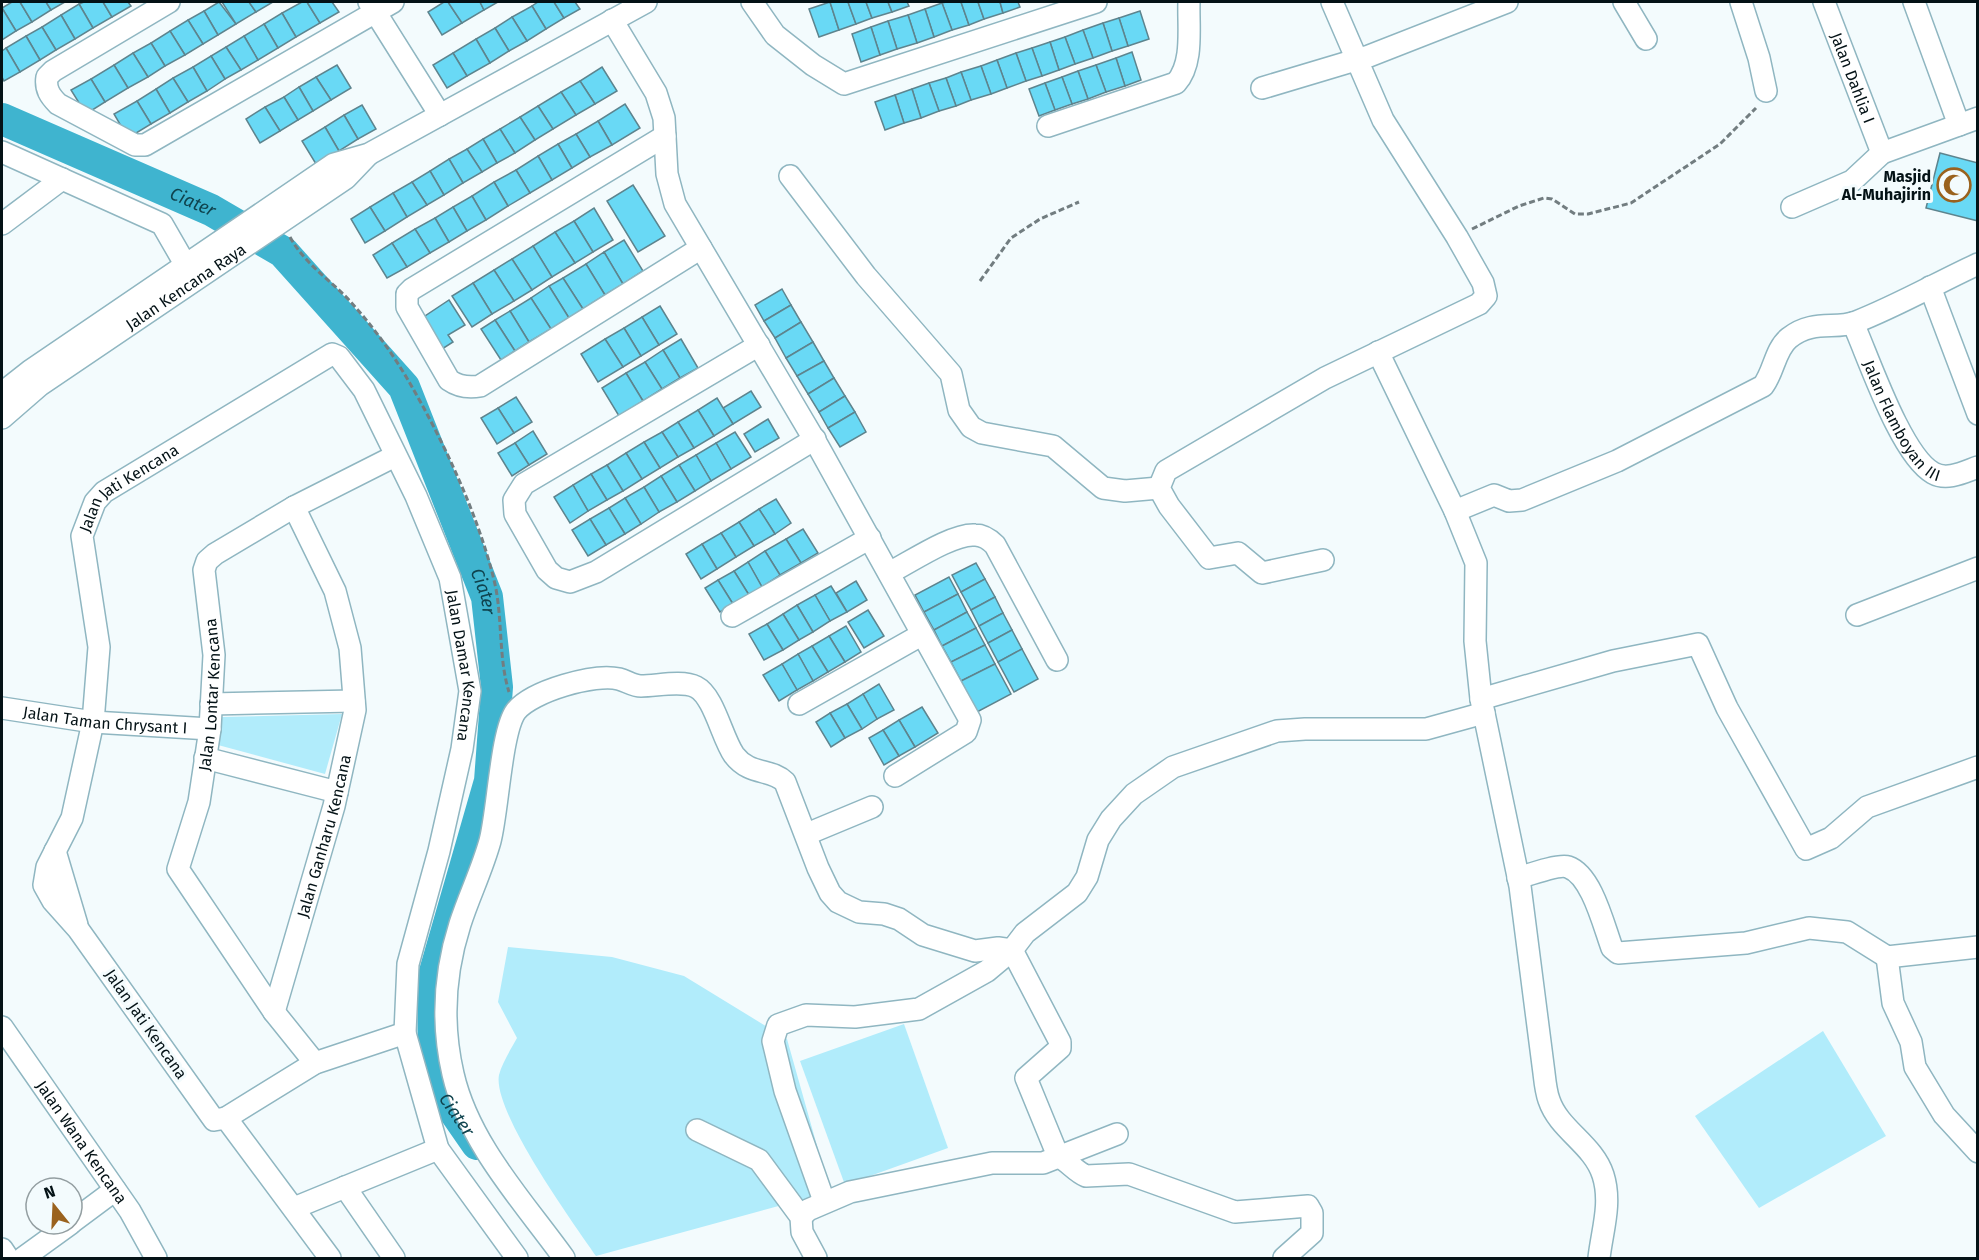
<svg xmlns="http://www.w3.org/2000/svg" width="1979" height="1260" font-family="'Fira Sans',sans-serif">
<rect width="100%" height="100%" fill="#f3fbfd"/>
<g fill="#b1ecfb">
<path d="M342,714L325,774L218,745L222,717Z"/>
<path d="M508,947L612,957L684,976L787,1039L830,1192L596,1256C574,1224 492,1111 499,1075C502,1063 511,1049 517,1038L498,1002Z"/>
<path d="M904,1024L948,1148L845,1185L800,1061Z"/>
<path d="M1823,1031L1886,1136L1759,1208L1695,1116Z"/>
</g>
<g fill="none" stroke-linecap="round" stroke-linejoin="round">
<path stroke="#3fb4cf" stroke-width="32" id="s1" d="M2,119L211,210L283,252L404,387L487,597L497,687L490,781L433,979L434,1082L477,1144"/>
</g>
<g fill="#69d9f5" stroke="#5d848e" stroke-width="1.5">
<path d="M12,2H20L32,22L16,31L2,8Z"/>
<path d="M20,2H46L51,10L32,22Z"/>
<path d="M46,2H65L51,10Z"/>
<path d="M84,2H103L112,17L93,28L79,4Z"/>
<path d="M103,2H128L131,6L112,17Z"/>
<path d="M219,2L236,24L218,35L204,11Z"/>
<path d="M222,2H249L256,12L236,24Z"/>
<path d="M249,2H273L256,12Z"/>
<path d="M302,2H307L320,23L296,37L282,13Z"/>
<path d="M307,2H332L339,12L320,23Z"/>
<path d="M444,2H448L462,23L442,35L428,12Z"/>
<path d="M448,2H480L484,10L462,23Z"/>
<path d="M480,2H498L484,10Z"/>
<path d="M538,2H554L564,18L546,29L532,6Z"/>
<path d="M554,2H575L580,9L564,18Z"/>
<path d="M830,2L839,30L819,37L809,9Z"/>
<path d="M830,2H848L856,24L839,30Z"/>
<path d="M848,2H866L872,18L856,24Z"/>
<path d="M866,2H888L892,12L872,18Z"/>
<path d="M888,2H907L909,6L892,12Z"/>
<path d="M946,2H961L969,25L952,30L942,3Z"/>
<path d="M961,2H978L984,19L969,25Z"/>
<path d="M978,2H1000L1003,13L984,19Z"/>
<path d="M1000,2H1018L1020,7L1003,13Z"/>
<path d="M942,3L952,30L934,37L925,9Z"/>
<path d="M79,4L93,28L75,39L61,15Z"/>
<path d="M532,6L546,29L527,41L512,17Z"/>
<path d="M2,8L16,31L2,40Z"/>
<path d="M925,9L934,37L917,43L908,15Z"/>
<path d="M204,11L218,35L203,44L188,20Z"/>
<path d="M1140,11L1149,39L1128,46L1119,18Z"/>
<path d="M282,13L296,37L278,48L264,24Z"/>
<path d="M61,15L75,39L56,50L42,27Z"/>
<path d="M908,15L917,43L897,49L888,21Z"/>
<path d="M512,17L527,41L509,51L495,28Z"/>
<path d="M1119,18L1128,46L1112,51L1103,23Z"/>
<path d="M188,20L203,44L185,55L170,31Z"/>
<path d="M888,21L897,49L880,55L871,27Z"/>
<path d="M1103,23L1112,51L1093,58L1083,30Z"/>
<path d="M264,24L278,48L258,60L244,36Z"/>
<path d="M42,27L56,50L40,60L26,36Z"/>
<path d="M871,27L880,55L861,62L852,34Z"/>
<path d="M495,28L509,51L490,63L476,39Z"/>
<path d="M1083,30L1093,58L1075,64L1065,37Z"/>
<path d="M170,31L185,55L165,66L151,43Z"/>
<path d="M26,36L40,60L20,72L6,48Z"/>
<path d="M244,36L258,60L241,70L226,47Z"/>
<path d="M1065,37L1075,64L1059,70L1050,42Z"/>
<path d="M476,39L490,63L467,76L453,53Z"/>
<path d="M1050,42L1059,70L1042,76L1032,48Z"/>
<path d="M151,43L165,66L148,77L133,53Z"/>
<path d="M226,47L241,70L225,79L211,56Z"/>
<path d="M6,48L20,72L4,81L2,77V51Z"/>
<path d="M1032,48L1042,76L1026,81L1016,53Z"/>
<path d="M1132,52L1141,80L1125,86L1116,58Z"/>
<path d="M133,53L148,77L128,88L114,65Z"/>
<path d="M453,53L467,76L447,88L433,65Z"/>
<path d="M1016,53L1026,81L1007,88L997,60Z"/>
<path d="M211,56L225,79L207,91L193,67Z"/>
<path d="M1116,58L1125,86L1106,92L1096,65Z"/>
<path d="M997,60L1007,88L991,94L981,66Z"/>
<path d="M114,65L128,88L105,102L91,79Z"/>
<path d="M337,65L351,88L331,100L316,77Z"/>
<path d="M1096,65L1106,92L1088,99L1078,71Z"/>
<path d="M981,66L991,94L971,100L961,72Z"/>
<path d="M193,67L207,91L188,102L173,78Z"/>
<path d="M602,67L617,91L595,104L580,81Z"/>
<path d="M1078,71L1088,99L1072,104L1062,77Z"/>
<path d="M961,72L971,100L956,106L946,78Z"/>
<path d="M316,77L331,100L313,111L299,87Z"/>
<path d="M1062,77L1072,104L1055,110L1045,83Z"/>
<path d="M173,78L188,102L170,113L156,89Z"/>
<path d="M946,78L956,106L939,111L929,83Z"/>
<path d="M91,79L105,102L86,114L71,90Z"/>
<path d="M580,81L595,104L576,115L561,92Z"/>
<path d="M929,83L939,111L921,118L912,89Z"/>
<path d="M1045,83L1055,110L1039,116L1029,89Z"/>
<path d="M299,87L313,111L298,120L284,97Z"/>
<path d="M156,89L170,113L151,124L137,101Z"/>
<path d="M912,89L921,118L904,123L895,95Z"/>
<path d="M561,92L576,115L553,129L538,106Z"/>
<path d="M895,95L904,123L885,130L875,102Z"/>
<path d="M284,97L298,120L280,131L265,107Z"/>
<path d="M137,101L151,124L128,138L114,114Z"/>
<path d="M625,104L640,128L612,145L598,121Z"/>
<path d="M362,105L376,129L358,139L344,115Z"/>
<path d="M538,106L553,129L535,140L520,117Z"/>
<path d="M265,107L280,131L260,143L246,119Z"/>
<path d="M344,115L358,139L339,151L325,127Z"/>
<path d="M520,117L535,140L515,153L500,129Z"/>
<path d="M598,121L612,145L590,157L576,134Z"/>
<path d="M325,127L339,151L316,164L302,141Z"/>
<path d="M500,129L515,153L497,163L483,139Z"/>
<path d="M576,134L590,157L572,168L558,144Z"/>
<path d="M483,139L497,163L482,172L467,149Z"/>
<path d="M558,144L572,168L552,180L538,156Z"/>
<path d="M467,149L482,172L463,183L449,159Z"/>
<path d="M1940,153L1978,163V221L1926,208Z"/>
<path d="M538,156L552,180L530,193L516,170Z"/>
<path d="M449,159L463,183L444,195L430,171Z"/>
<path d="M516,170L530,193L508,206L494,182Z"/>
<path d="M430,171L444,195L427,205L412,182Z"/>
<path d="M412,182L427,205L407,217L393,193Z"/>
<path d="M494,182L508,206L486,220L472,196Z"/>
<path d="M633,185L665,236L638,252L607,201Z"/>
<path d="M393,193L407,217L385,231L370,207Z"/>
<path d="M472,196L486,220L467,231L453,207Z"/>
<path d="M370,207L385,231L365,243L351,219Z"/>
<path d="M453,207L467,231L449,242L435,218Z"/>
<path d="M594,208L613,240L593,252L574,221Z"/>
<path d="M435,218L449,242L430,253L415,229Z"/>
<path d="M574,221L593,252L575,263L555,232Z"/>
<path d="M415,229L430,253L407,267L392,243Z"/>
<path d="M555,232L575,263L552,277L533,246Z"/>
<path d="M624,240L643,271L623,284L604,252Z"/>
<path d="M392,243L407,267L387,278L373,255Z"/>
<path d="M533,246L552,277L532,290L512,259Z"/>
<path d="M604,252L623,284L605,295L586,264Z"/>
<path d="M512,259L532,290L514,301L494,270Z"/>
<path d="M586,264L605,295L583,309L563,278Z"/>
<path d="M494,270L514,301L492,314L473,283Z"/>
<path d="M563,278L583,309L569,318L549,286Z"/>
<path d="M473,283L492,314L472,327L452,296Z"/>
<path d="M549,286L569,318L551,329L531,298Z"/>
<path d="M782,289L791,305L764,321L755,305Z"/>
<path d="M531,298L551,329L529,342L510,311Z"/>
<path d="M449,300L465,325L448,335L453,342L439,351L419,320Z"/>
<path d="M791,305L801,322L775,338L764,321Z"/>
<path d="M660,306L677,334L659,345L642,317Z"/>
<path d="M510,311L529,342L515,351L495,320Z"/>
<path d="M642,317L659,345L641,356L624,328Z"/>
<path d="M495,320L515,351L501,360L481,329Z"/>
<path d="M801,322L813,342L786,358L775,338Z"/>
<path d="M624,328L641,356L623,367L605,339Z"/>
<path d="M605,339L623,367L598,382L581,354Z"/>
<path d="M681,339L698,368L680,378L663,350Z"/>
<path d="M813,342L824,361L797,376L786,358Z"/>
<path d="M663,350L680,378L662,389L645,362Z"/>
<path d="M824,361L834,378L808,394L797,376Z"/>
<path d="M645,362L662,389L643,401L626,373Z"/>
<path d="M626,373L643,401L619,416L602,388Z"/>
<path d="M834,378L845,396L819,412L808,394Z"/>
<path d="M751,391L761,407L733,424L723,408Z"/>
<path d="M845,396L855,412L828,428L819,412Z"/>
<path d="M516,397L532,422L514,433L498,408Z"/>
<path d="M717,398L733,424L714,436L698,410Z"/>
<path d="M498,408L514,433L497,444L481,418Z"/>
<path d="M698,410L714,436L694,448L678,422Z"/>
<path d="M855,412L866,432L840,447L828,428Z"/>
<path d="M768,419L779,438L755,452L744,434Z"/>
<path d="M678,422L694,448L678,457L662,432Z"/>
<path d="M533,431L547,454L529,465L515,443Z"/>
<path d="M662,432L678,457L660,468L644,442Z"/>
<path d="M735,432L751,457L731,469L716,443Z"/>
<path d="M644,442L660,468L642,479L626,453Z"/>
<path d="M515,443L529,465L512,476L498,453Z"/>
<path d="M716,443L731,469L711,481L696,455Z"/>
<path d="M626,453L642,479L623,491L607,465Z"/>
<path d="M696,455L711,481L695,491L679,465Z"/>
<path d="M607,465L623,491L607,500L591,474Z"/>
<path d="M679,465L695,491L677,502L661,476Z"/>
<path d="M591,474L607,500L588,511L573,485Z"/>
<path d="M661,476L677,502L659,512L644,487Z"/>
<path d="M573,485L588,511L570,523L554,497Z"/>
<path d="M644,487L659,512L641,524L625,498Z"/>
<path d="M625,498L641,524L625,534L609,508Z"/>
<path d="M776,499L791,523L775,534L759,509Z"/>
<path d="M609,508L625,534L606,545L590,519Z"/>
<path d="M759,509L775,534L754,546L739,522Z"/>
<path d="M590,519L606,545L588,556L572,530Z"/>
<path d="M739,522L754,546L736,557L721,533Z"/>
<path d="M803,529L818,553L801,563L786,539Z"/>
<path d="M721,533L736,557L717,569L702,544Z"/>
<path d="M786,539L801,563L780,575L765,551Z"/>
<path d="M702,544L717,569L701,579L686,554Z"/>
<path d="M765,551L780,575L762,587L748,562Z"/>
<path d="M748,562L762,587L749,595L734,571Z"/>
<path d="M976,563L985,579L961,592L952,575Z"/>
<path d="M734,571L749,595L733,604L718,580Z"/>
<path d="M949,577L958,594L924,612L915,595Z"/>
<path d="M985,579L995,597L971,610L961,592Z"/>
<path d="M718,580L733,604L720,612L705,588Z"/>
<path d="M856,581L867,600L847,612L836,593Z"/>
<path d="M831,586L847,612L830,621L815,595Z"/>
<path d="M958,594L967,612L934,630L924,612Z"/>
<path d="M815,595L830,621L813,632L797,605Z"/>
<path d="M995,597L1003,613L979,626L971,610Z"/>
<path d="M797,605L813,632L799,640L783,614Z"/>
<path d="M868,610L884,636L864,648L848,622Z"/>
<path d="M967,612L976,628L942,646L934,630Z"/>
<path d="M1003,613L1012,630L988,643L979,626Z"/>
<path d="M783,614L799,640L783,650L767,624Z"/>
<path d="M767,624L783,650L764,660L749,634Z"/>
<path d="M846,626L861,652L845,662L829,636Z"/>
<path d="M976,628L985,645L951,662L942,646Z"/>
<path d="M1012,630L1022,649L998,662L988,643Z"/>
<path d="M829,636L845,662L828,672L812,646Z"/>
<path d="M985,645L995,664L961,681L951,662Z"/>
<path d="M812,646L828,672L813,681L798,654Z"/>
<path d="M1022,649L1038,679L1014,692L998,662Z"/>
<path d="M798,654L813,681L797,690L782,664Z"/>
<path d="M782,664L797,690L779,701L763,675Z"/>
<path d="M995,664L1011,694L977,712L961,681Z"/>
<path d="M879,684L894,710L877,719L863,694Z"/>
<path d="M863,694L877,719L862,729L847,704Z"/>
<path d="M847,704L862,729L845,738L830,713Z"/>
<path d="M922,707L938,733L915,747L899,720Z"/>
<path d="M830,713L845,738L831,747L816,722Z"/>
<path d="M899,720L915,747L899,756L883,730Z"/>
<path d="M883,730L899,756L884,765L869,738Z"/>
</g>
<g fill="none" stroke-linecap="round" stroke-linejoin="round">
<defs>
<g id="minor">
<path d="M169,2L53,71L47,77C45,89 50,96 58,104L135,145H145L393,2"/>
<path d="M369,2L440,115"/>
<path d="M752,2L775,35L813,65L844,84L1096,2"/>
<path d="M1624,2L1646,39"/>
<path d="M1741,2L1759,58L1766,91"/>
<path id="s2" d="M1824,2L1882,153"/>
<path d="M1914,2L1959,125"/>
<path d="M612,20L656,93L664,118L667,174L675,204L818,446L970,720L966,732L895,776"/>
<path d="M1262,88L1369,56L1507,2"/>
<path d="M1048,126L1176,83C1194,63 1188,27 1189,2"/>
<path d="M665,136L412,289L407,294V307L449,380C459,387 469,388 480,386L701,248"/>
<path d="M2,152L162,224L192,276"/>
<path d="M790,176L866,276L951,374L959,410L971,427L982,433L1053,446L1103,488L1125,491L1159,488"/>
<path d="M1792,207L1852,181L1882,153L1978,118"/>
<path d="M2,224L62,179"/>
<path d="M1930,287L1978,414"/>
<path id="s3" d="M1853,323C1869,359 1901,455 1933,473C1947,481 1964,472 1978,467"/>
<path d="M759,345L524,484L514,500L515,514L547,570L556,578L570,582L596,572L815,439"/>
<path d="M1378,352L1455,511L1476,563L1475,641L1481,699L1520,886L1544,1073C1545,1082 1546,1092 1549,1100C1559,1130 1593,1144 1603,1175C1612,1203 1602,1231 1599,1258"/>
<path d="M2,393L30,371L334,164L369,154L646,2"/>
<path id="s4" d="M2,418L40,385L346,178L368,155"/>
<path d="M1455,511L1494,495L1509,501L1522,500L1617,461L1763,386C1774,372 1775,349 1789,338C1813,319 1835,330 1856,322C1897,306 1937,283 1978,264"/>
<path d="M1323,560L1262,573L1238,553L1209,558L1169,506L1159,488L1166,471L1325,378L1479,304L1486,296L1483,283L1457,237L1383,120L1332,2"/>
<path d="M889,573C909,563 953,533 975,535C983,535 989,539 995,545L1057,660"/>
<path d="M1857,615L1978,568"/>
<path d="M732,616L870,538"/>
<path d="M1481,699L1613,661L1698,644L1727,708L1806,849L1831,838L1867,807L1978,767"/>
<path d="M211,704L354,701"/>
<path d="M799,704L921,635"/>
<path id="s5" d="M2,708L93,722L210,729"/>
<path d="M205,758L337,792"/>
<path d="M807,834L872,807"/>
<path d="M55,851L77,925"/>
<path d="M1518,878C1528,875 1559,864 1568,867C1592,875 1604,927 1612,948L1618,953L1746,943L1809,928L1847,932L1887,957L1978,947"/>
<path d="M1887,957L1893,1003L1911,1042L1915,1067L1944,1115L1978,1152"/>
<path id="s6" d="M274,1012L334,806L355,710L350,648L335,591L294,507"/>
<path id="s7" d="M2,1027L130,1211L156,1258"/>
<path id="s8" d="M315,1063L274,1012L178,869L199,802L210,729L214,655L204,570L207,561L215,554L294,507L395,456"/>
<path d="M226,1118L315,1063L405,1033"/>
<path d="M697,1130L759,1160L801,1217L802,1232L816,1258"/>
<path d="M345,1187L394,1258"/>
<path d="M824,1201L785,1091L773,1041L778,1025L806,1015L855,1017L919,1009L987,971L1012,950L1025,933L1077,893L1087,877L1098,840L1111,819L1134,794L1173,767L1277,731L1305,729H1426L1484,713"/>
<path d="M294,1208L438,1149"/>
<path d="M801,1217L808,1210L850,1192L992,1163H1043L1117,1134"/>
<path d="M72,1222L115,1190"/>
<path d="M2,1249L8,1258"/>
<path d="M23,1258L70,1224"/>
<path id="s9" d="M330,1258L226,1118L214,1120L78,929L53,901L44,885L47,867L72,818L93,722L99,647L82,536L95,502L104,492L332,354L339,357L364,390L416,496L450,578L470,691L462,749L439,851L408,964L405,1033L438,1149L517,1258"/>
<path d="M564,1258C523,1201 469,1144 453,1074C441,1022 444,974 460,924C469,896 482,870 490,841C498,811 501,731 516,711C532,691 595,673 619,679C627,681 633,686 641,686C657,686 682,680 696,687C714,696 722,738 734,755C750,776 771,768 785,782L818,868L830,893L838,902L859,912L884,914L899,919L923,935L975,951L998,948L1012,950L1060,1042V1048L1026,1078L1058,1156C1069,1162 1076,1172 1086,1176L1129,1174L1235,1212L1308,1206L1312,1213V1233L1284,1258"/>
</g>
</defs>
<use href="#minor" stroke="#8fb6c1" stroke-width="24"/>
<g stroke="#727d80" stroke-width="3" stroke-dasharray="6 3" stroke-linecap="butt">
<path d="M1472,229L1519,206L1544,198L1552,199L1575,214H1588L1631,203L1720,144L1756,108"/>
<path d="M290,237C304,263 329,279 349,300C371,324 391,351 408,380C442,438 478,514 494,580C503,616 498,657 509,692"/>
<path d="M980,281L1011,238L1040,219L1079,202"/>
</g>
<use href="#minor" stroke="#fff" stroke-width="21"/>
</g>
<defs>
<symbol id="mosque-ring" viewBox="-11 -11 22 22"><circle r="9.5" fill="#f3fbfd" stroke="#9a621e" stroke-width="1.5"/><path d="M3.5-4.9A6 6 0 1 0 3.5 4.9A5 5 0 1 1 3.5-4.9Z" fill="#9a621e"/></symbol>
</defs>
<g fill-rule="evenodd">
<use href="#mosque-ring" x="1935" y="166" width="38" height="38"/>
</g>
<g text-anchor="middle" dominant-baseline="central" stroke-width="6" stroke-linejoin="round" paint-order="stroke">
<g font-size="16" fill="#041216" stroke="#f3fbfd">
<text stroke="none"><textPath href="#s2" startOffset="81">Jalan Dahlia I</textPath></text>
<text stroke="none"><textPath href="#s4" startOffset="226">Jalan Kencana Raya</textPath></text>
<text stroke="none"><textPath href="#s3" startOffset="110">Jalan Flamboyan III</textPath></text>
<text stroke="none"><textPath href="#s9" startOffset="906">Jalan Jati Kencana</textPath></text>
<text stroke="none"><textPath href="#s9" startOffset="1497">Jalan Damar Kencana</textPath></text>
<text stroke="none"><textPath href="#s8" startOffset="416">Jalan Lontar Kencana</textPath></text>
<text stroke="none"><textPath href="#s5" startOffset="104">Jalan Taman Chrysant I</textPath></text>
<text stroke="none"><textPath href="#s6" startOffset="183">Jalan Ganharu Kencana</textPath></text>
<text transform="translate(146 1024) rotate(55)">Jalan Jati Kencana</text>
<text stroke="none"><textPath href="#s7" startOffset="140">Jalan Wana Kencana</textPath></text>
</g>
<g font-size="16" font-weight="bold" fill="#041216" stroke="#f3fbfd" text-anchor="end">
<text x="1931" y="176">Masjid<tspan x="1931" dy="18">Al-Muhajirin</tspan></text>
</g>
<g font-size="18" font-style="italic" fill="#0f434e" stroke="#f3fbfd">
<text stroke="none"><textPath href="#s1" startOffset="208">Ciater</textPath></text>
<text stroke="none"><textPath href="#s1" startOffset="712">Ciater</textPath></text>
<text stroke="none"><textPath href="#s1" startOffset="1252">Ciater</textPath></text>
</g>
</g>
<rect width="1979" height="1260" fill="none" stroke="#041216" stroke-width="6"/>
<g transform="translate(54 1206) rotate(342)"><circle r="28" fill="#f3fbfd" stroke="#939ea1" stroke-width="1.5"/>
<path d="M0-4.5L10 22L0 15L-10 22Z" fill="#9a621e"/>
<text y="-9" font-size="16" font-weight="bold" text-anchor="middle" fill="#041216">N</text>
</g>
</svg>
